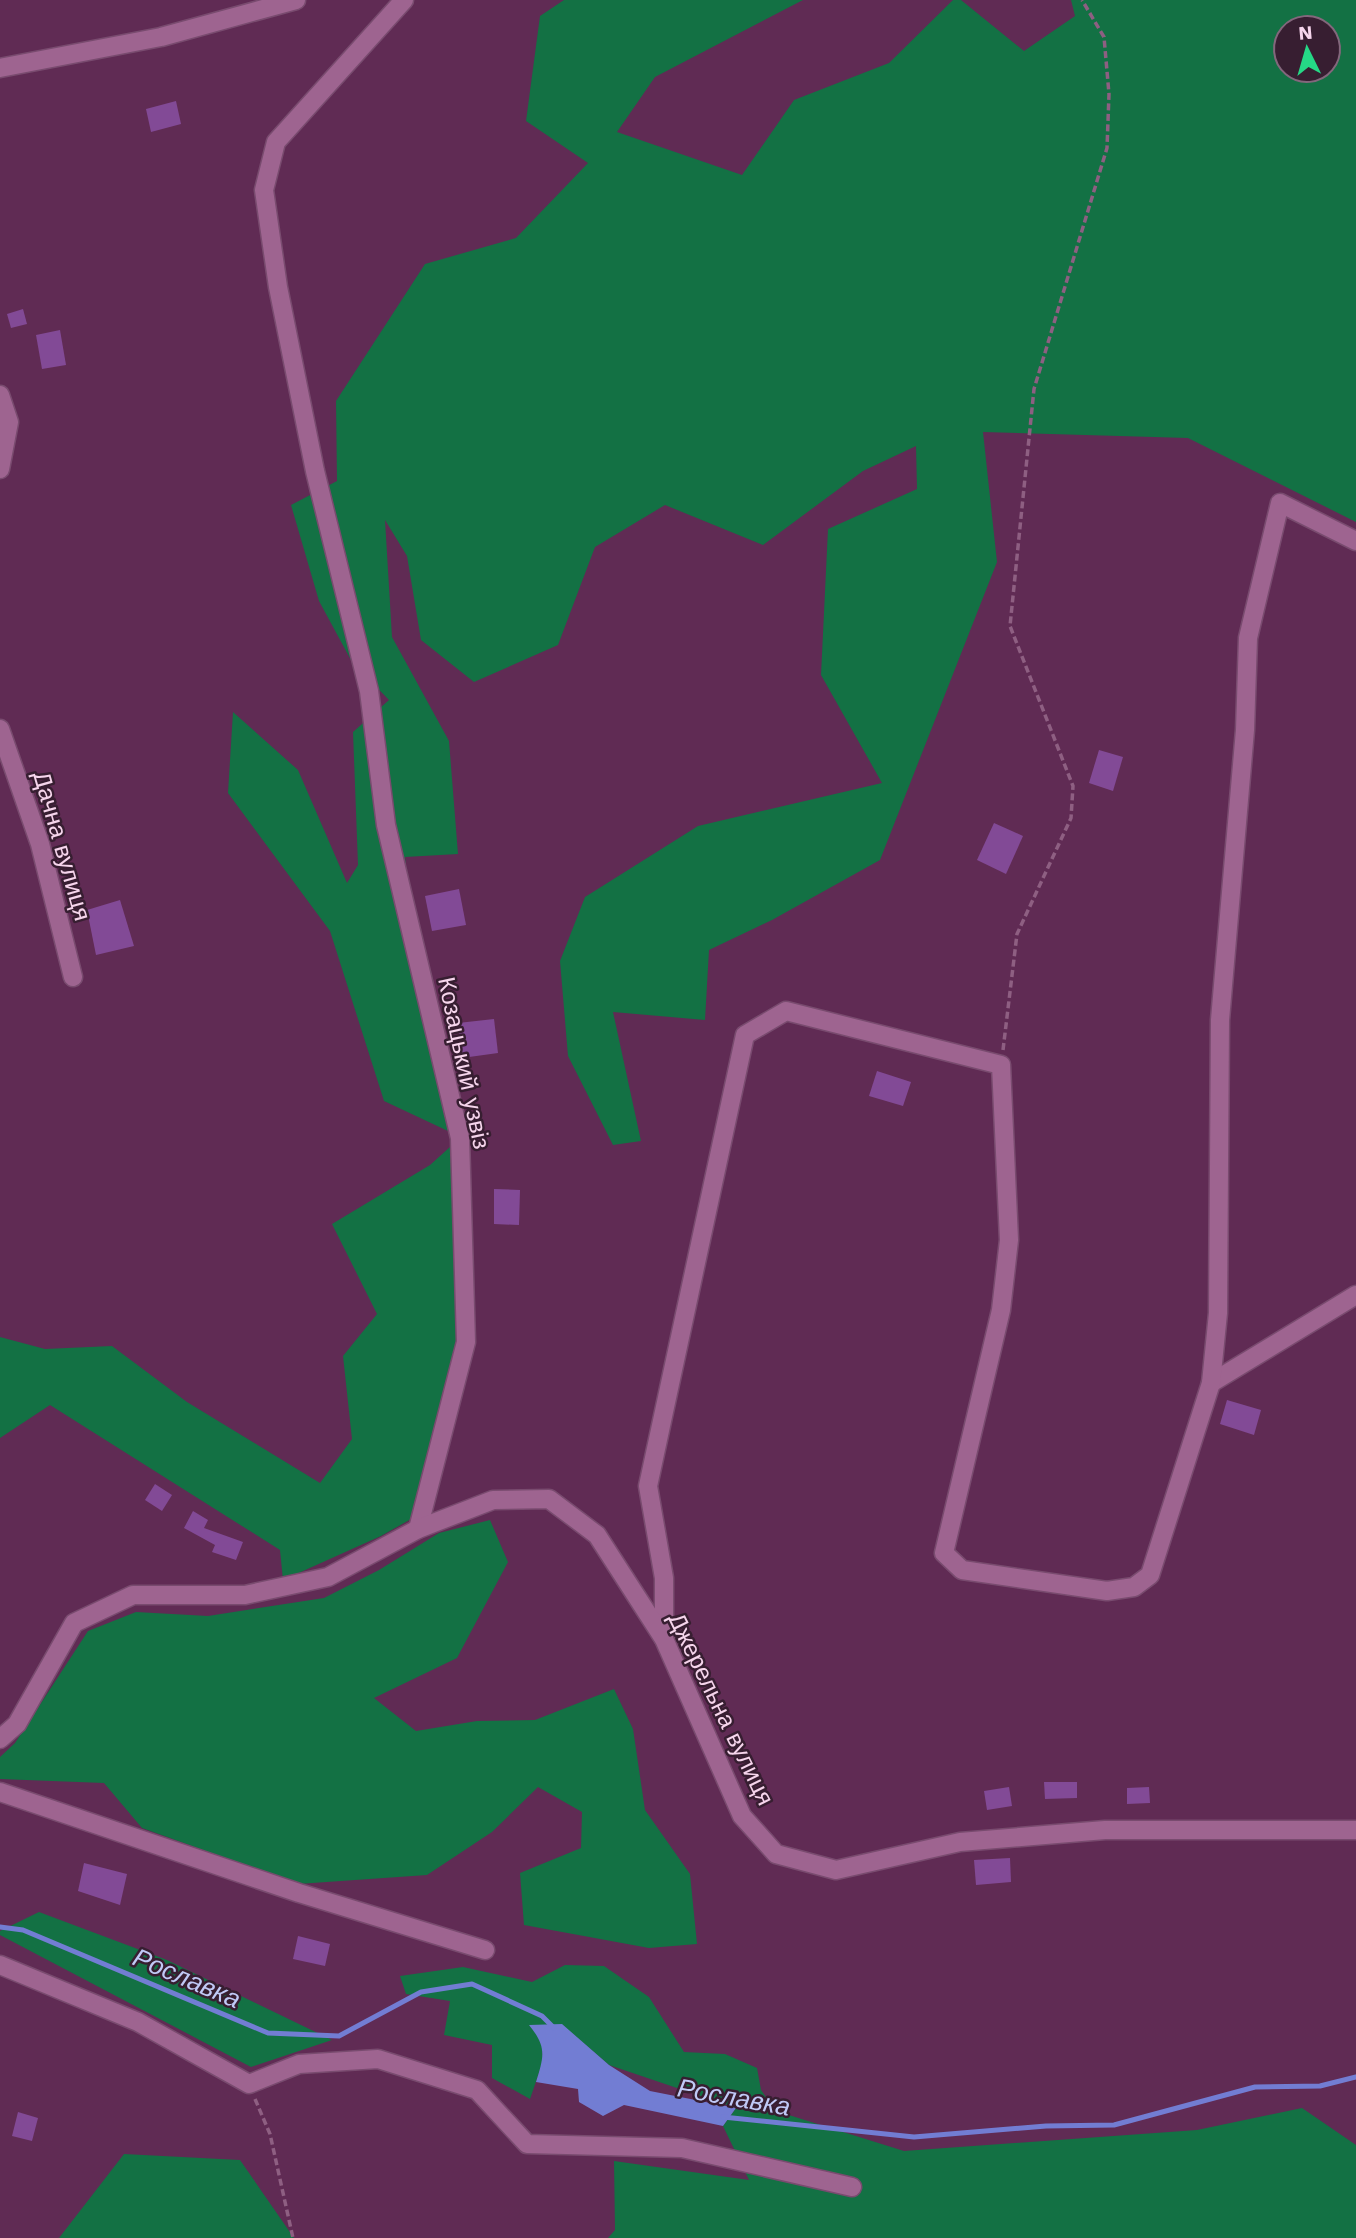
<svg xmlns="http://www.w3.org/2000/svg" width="1356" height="2238" font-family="'Work Sans',sans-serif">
<rect width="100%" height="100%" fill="#602b54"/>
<g fill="#137144" fill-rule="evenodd">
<path d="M564,0H803L655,77L617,132L742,175L794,100L889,63L953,0H961L1024,51L1075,16L1071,0H1356V522L1188,438L983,432L997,562L880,860L772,920L709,950L705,1020L613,1012L641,1141L613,1145L568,1056L560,961L585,897L698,826L882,783L821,675L828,529L917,489L916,446L863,471L763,545L665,505L595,547L558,645L474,682L421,640L407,556L385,520L392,637L449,741L458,854L405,857L420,1003L448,1131L384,1101L330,931L228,793L233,712L298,770L347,883L358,865L353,732L389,700L352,662L319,601L291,505L337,481L336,401L425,264L516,238L588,163L526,121L540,16ZM1286,28H1328V70H1286Z"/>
<path d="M460,1138L466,1342L420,1514L381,1536L283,1580L280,1550L50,1405L0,1438V1337L45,1349L112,1346L187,1402L320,1483L352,1439L343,1356L377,1314L332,1224L430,1165Z"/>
<path d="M490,1520L508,1562L457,1658L374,1698L416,1731L477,1721L535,1720L614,1689L633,1729L645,1810L690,1874L697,1944L649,1948L524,1925L520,1873L581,1848L582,1812L538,1787L492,1832L427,1875L298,1884L142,1828L104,1783L0,1779V1757L15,1743L88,1631L136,1612L208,1616L324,1598L379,1570L439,1533Z"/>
<path d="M39,1912L167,1960L332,2040L251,2067L0,1935V1931Z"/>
<path d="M565,1965L604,1966L649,1997L684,2052L725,2054L757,2068L761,2090L776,2111L904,2151L1197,2130L1302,2108L1356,2145V2238H608L615,2230L614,2161L749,2180L723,2126L736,2108L609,2065L561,2024L542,2042L543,2061L530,2099L492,2078V2045L444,2035L450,2001L406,1994L400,1976L463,1967L532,1982Z"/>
<path d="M124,2154L240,2160L294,2238H59Z"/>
</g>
<path fill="#727dd3" d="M562,2024L609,2065L650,2091L736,2108L723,2126L624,2105L603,2116L579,2102L578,2089L536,2082C544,2056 547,2047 529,2025Z"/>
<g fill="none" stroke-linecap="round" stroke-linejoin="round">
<g stroke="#727dd3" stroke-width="5">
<path d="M0,1927L23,1930L268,2033L339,2036L421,1992L472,1984L542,2016L554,2028"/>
<path d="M723,2117L914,2137L1046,2126L1114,2125L1255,2087L1320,2086L1356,2077"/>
</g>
</g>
<g fill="#824a96">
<path d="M176,101L181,124L151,132L146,109Z"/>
<path d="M23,309L27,324L11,328L7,314Z"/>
<path d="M60,330L66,365L42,369L36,335Z"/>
<path d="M1099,750L1123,757L1113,791L1089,783Z"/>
<path d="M994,823L1023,836L1006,874L977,860Z"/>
<path d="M459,889L466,925L432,931L425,896Z"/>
<path d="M120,900L134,946L96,955L87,910Z"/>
<path d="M494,1019L498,1053L462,1058L458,1023Z"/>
<path d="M877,1071L911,1082L903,1106L869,1096Z"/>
<path d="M494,1189L520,1190L519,1225L494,1224Z"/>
<path d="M1227,1400L1261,1410L1254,1435L1220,1424Z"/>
<path d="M155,1484L172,1495L162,1511L145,1500Z"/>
<path d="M193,1511L208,1520L204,1528L243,1542L236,1560L212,1552L215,1545L184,1528Z"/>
<path d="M1044,1782H1077V1798L1045,1799Z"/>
<path d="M1009,1787L1012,1806L987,1810L984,1791Z"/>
<path d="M1149,1787L1150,1803L1127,1804V1788Z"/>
<path d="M1010,1858L1011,1882L976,1885L974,1860Z"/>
<path d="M84,1863L127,1874L120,1905L78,1891Z"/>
<path d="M298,1936L330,1944L325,1966L293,1959Z"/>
<path d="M18,2112L38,2118L32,2141L12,2136Z"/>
</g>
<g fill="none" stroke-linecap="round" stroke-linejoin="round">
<defs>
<g id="minor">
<path d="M404,0L276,142L264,190L278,287L315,471L369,691L386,825L460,1138L466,1342L418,1529"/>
<path d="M0,68L161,37L296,0"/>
<path d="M0,395L9,422L0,469"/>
<path d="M0,729L40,844L73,977"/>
<path d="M1211,1383L1356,1295"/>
<path d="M664,1639V1578L648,1486L745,1035L786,1011L1001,1065L1009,1240L1001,1310L944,1553L962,1570L1107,1591L1134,1587L1150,1575L1211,1383L1218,1313L1220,1020L1245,730L1248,638L1280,503L1356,541"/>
<path d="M0,1739L17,1724L74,1623L133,1595H245L328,1577L418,1529L493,1500L549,1499L597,1535L633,1591L664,1639L742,1816L776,1854L836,1870L960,1842L1105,1830H1356"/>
<path d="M0,1792L299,1893L485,1950"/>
<path d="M0,1965L138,2022L249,2084L299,2064L378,2059L477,2090L527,2144L682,2148L852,2187"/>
</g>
</defs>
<use href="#minor" stroke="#794b6f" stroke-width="21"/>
<g stroke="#8e5f82" stroke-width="3.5" stroke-dasharray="7 3.5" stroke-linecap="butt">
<path d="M1003,1050L1017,934L1071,818L1073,786L1010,626L1034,389L1107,148L1109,94L1104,37L1082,0"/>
<path d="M255,2099L270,2134L293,2238"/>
</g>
<use href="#minor" stroke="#9e6490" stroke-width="18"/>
</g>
<g text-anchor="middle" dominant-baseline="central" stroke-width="5" stroke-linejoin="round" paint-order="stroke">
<g font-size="24" fill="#f6d5ec" stroke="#371e31">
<text transform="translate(62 846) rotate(74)">Дачна вулиця</text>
<text transform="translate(464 1063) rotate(78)">Козацький узвіз</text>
<text transform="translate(721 1709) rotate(64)">Джерельна вулиця</text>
</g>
<g font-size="26" font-style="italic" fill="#c0c9f6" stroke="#371e31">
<text transform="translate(187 1978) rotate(23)">Рославка</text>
<text transform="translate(734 2097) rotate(10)">Рославка</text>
</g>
</g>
<g transform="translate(1307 49) rotate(355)"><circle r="33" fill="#371e31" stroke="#83677c" stroke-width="2"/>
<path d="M0-5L12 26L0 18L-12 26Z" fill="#25d886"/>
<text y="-10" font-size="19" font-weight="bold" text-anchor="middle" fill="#f6d5ec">N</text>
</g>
</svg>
